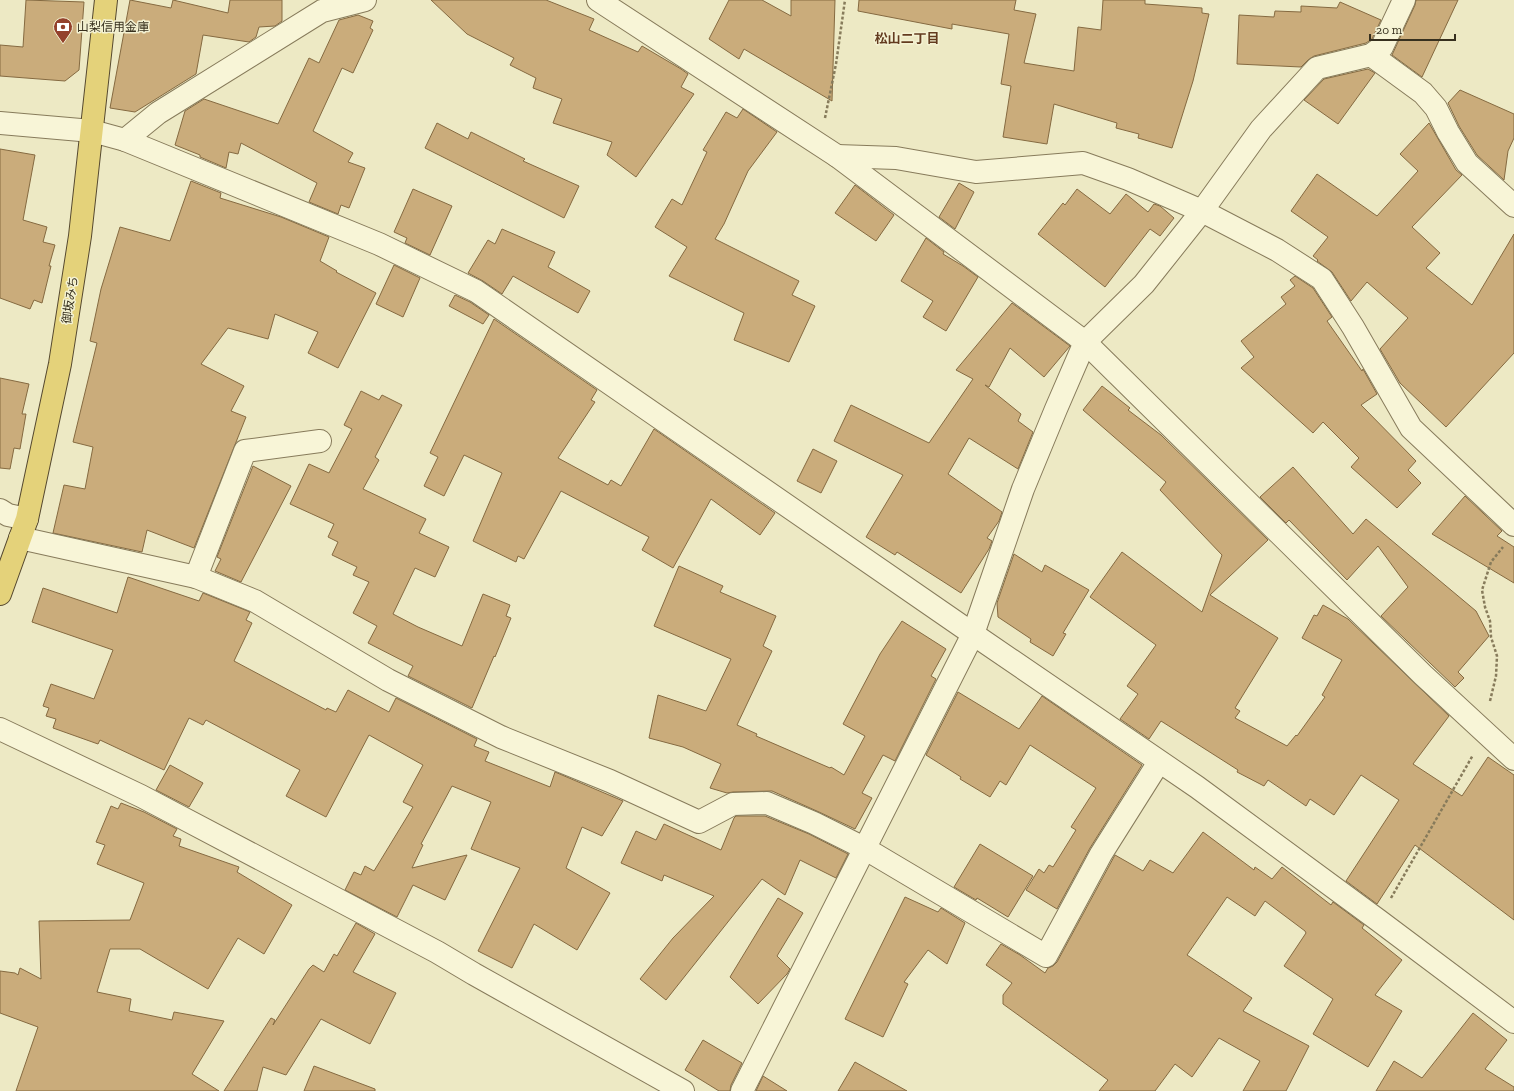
<svg xmlns="http://www.w3.org/2000/svg" width="1514" height="1091" font-family="'Zilla Slab','Noto Sans JP',serif">
<rect width="100%" height="100%" fill="#ede9c4"/>
<g fill="#caac7b" stroke="#856a41">
<path d="M26,0L84,2L79,70L65,81L0,76V45L23,47Z"/>
<path d="M130,0L171,8L173,0L228,13L230,0H282V21L275,26L259,27L256,37L249,42L203,35L196,74L135,112L110,108Z"/>
<path d="M431,0H546L594,19L589,30L638,52L642,46L681,69L688,74L681,87L694,94L636,177L607,155L612,142L553,123L562,99L533,88L536,78L510,65L514,58L467,34Z"/>
<path d="M729,0H762L791,16V0H835L832,101L744,49L739,59L709,39Z"/>
<path d="M859,0H1016L1014,10L1036,14L1024,63L1074,71L1078,27L1101,30L1103,0H1145V4L1202,8V13L1209,14L1193,81L1172,148L1138,138L1139,134L1116,128L1117,123L1054,104L1047,144L1003,137L1011,86L1001,84L1009,34L952,24V29L858,11Z"/>
<path d="M1416,0H1458L1422,77L1392,55L1415,5Z"/>
<path d="M1340,2L1381,20L1372,39L1366,43L1314,56L1308,60L1301,67L1237,64L1239,15L1274,17L1275,11L1301,12V6L1337,8Z"/>
<path d="M358,15L373,21L370,28L373,30L353,73L342,68L313,131L353,153L348,162L365,168L349,208L341,205L338,214L309,202L317,183L241,143L238,154L229,152L226,168L200,157V155L175,145L185,111L204,99L278,124L309,58L319,63L339,20Z"/>
<path d="M1368,69L1375,73L1338,124L1304,100L1324,79Z"/>
<path d="M1460,90L1514,114V138L1508,151L1504,180L1477,155L1459,126L1448,103Z"/>
<path d="M743,109L777,132L748,171L724,224L715,239L799,281L792,295L815,306L789,362L734,340L744,313L669,276L687,247L655,227L672,199L682,205L707,152L703,150L726,112L737,118Z"/>
<path d="M437,123L468,139L471,132L525,159L523,161L579,186L564,218L425,148Z"/>
<path d="M1429,123L1456,170L1462,175L1412,227L1440,253L1426,268L1472,305L1514,234V353L1446,427L1400,383L1380,349L1408,318L1367,282L1351,301L1332,272L1317,261L1318,260L1313,256L1328,237L1291,211L1317,174L1377,216L1418,171L1400,154Z"/>
<path d="M0,149L35,155L23,220L47,227L43,242L55,245L49,266H51L42,303L34,300L30,309L0,298Z"/>
<path d="M191,181L221,193L220,198L281,217L329,237L320,261L337,271L336,272L376,293L338,368L308,353L318,332L275,314L268,339L228,328L201,364L244,386L231,411L246,417L194,548L147,530L142,552L53,533L64,485L85,489L93,447L73,442L97,343L90,341L101,289L120,227L170,241Z"/>
<path d="M959,183L974,192L955,229L939,217Z"/>
<path d="M855,185L894,215L876,241L835,213Z"/>
<path d="M413,189L452,206L430,255L405,243L407,238L394,232Z"/>
<path d="M1077,189L1110,214L1126,194L1148,212L1154,204L1160,206L1174,218L1160,236L1150,229L1105,287L1038,234L1063,203L1065,205Z"/>
<path d="M502,229L555,252L548,267L590,291L578,313L513,276L502,294L483,281L468,273L488,240L495,244Z"/>
<path d="M926,238L944,252L943,254L963,266L978,277L946,331L923,317L933,301L901,281Z"/>
<path d="M394,265L420,278L403,317L376,304Z"/>
<path d="M1295,276L1313,288L1332,317L1327,321L1362,371L1363,369L1377,394L1361,405L1416,461L1408,470L1421,483L1397,508L1351,467L1359,458L1323,422L1313,433L1241,368L1254,357L1241,341L1286,304L1281,297L1295,286L1290,280Z"/>
<path d="M455,295L470,302L489,315L483,324L449,306Z"/>
<path d="M1012,303L1070,346L1044,377L1010,348L989,387L985,385L1021,414L1018,421L1033,432L1018,469L969,438L948,474L1002,512L999,521L987,538L992,541L989,549L961,593L897,552L895,555L866,537L903,475L834,441L851,405L929,443L973,379L956,370Z"/>
<path d="M494,319L597,390L591,400L595,402L558,458L608,485L611,480L621,486L654,429L775,513L760,535L711,499L673,568L642,550L649,537L561,491L524,559L518,556L516,562L473,541L502,473L464,455L444,496L424,486L438,457L430,453Z"/>
<path d="M0,378L29,384L22,414H26L20,449L14,448L10,469L0,468Z"/>
<path d="M1102,386L1130,408L1128,410L1161,435L1268,540L1210,595L1278,638L1235,708L1240,711L1235,718L1287,746L1296,735L1297,736L1325,697L1322,695L1342,660L1302,638L1314,615L1317,616L1323,605L1348,619L1449,716L1413,764L1462,796L1488,757L1514,775V920L1415,845L1377,904L1346,881L1399,800L1361,775L1334,815L1310,799L1306,806L1268,780L1264,786L1237,772L1238,770L1161,721L1149,739L1120,719L1138,694L1127,686L1156,645L1090,597L1122,552L1202,612L1222,555L1160,490L1166,482L1083,410Z"/>
<path d="M361,391L379,400L382,395L402,405L375,457L379,460L363,489L426,519L419,533L449,547L435,577L415,568L393,614L418,627L462,646L483,594L510,605L506,616L511,618L495,657L494,656L472,708L408,676L413,666L368,643L377,626L353,613L369,582L353,575L357,567L332,555L338,542L328,537L334,524L290,504L309,464L329,473L352,429L344,425Z"/>
<path d="M813,449L837,461L821,493L797,481Z"/>
<path d="M253,466L291,486L241,582L215,571L221,559L217,557Z"/>
<path d="M1293,467L1353,534L1366,519L1476,611L1489,636L1458,672L1464,678L1455,687L1381,616L1408,587L1378,546L1347,580L1289,520L1286,523L1260,497Z"/>
<path d="M1465,496L1502,531L1497,536L1514,547V583L1432,534Z"/>
<path d="M1014,554L1042,572L1045,565L1089,590L1063,633L1066,634L1053,656L1030,642L1031,639L998,617L997,603Z"/>
<path d="M679,566L723,586L720,592L776,616L763,646L772,651L737,725L757,734L756,736L830,768L831,767L844,775L865,736L843,724L880,654L902,621L946,649L931,676L936,679L895,761L883,755L862,793L872,798L855,829L819,812L772,791L733,792L727,793L710,788L721,764L683,747L649,738L658,695L706,711L731,659L654,626Z"/>
<path d="M128,577L199,601L203,593L250,612L246,620L252,623L234,661L326,710L327,708L336,712L348,690L389,712L396,698L477,739L474,746L489,752L485,761L550,787L555,772L623,801L602,836L582,827L566,868L610,893L577,950L534,924L512,968L478,951L520,868L471,849L491,802L452,786L421,844L423,845L412,868L467,855L445,900L413,885L397,917L345,890L354,872L361,875L365,866L374,871L413,807L403,802L423,765L369,735L326,817L286,796L300,770L206,720L203,725L189,718L164,770L100,740L98,744L53,728L56,719L46,716L49,708L43,706L51,684L94,699L113,650L32,622L43,588L117,613Z"/>
<path d="M958,692L1019,729L1042,696L1142,765L1090,848L1057,909L1026,890L1039,869L1044,873L1049,865L1053,867L1076,830L1071,827L1096,788L1030,745L1006,785L1000,781L990,797L960,779L961,777L926,755Z"/>
<path d="M170,765L203,783L189,807L156,790Z"/>
<path d="M121,803L144,812L177,829L173,836L181,839L179,846L239,867L237,872L292,905L264,954L238,938L208,989L140,949H110L97,992L131,999L129,1011L172,1020L174,1012L224,1021L192,1074L219,1091H16L38,1027L0,1013V971L15,973L18,975L20,968L41,979L39,921L130,920L144,883L97,864L105,845L96,842L111,806L118,809Z"/>
<path d="M736,816H765L809,834L848,854L836,878L800,860L785,895L762,879L666,1000L640,979L673,938L714,896L664,875L662,881L621,863L636,831L656,840L664,824L721,850L734,818Z"/>
<path d="M1203,832L1254,870L1255,867L1272,879L1282,867L1331,905L1333,902L1364,925L1362,928L1402,960L1375,995L1402,1011L1368,1067L1313,1034L1333,999L1284,966L1306,933L1305,931L1265,901L1255,916L1227,897L1187,955L1252,998L1243,1011L1309,1046L1286,1091H1243L1260,1061L1219,1038L1192,1077L1175,1064L1155,1091H1099L1108,1080L1003,1004V995L1012,983L986,965L1001,944L1020,955L1045,973L1048,968L1053,966L1057,962L1115,855L1143,871L1150,860L1173,873Z"/>
<path d="M980,844L1033,876L1008,917L977,898L976,900L954,887Z"/>
<path d="M905,897L938,912L941,908L965,923L947,964L928,950L904,982L908,984L883,1037L845,1019Z"/>
<path d="M778,898L803,913L777,956L790,969L787,974L758,1004L730,977Z"/>
<path d="M356,923L375,934L353,972L396,993L370,1044L321,1019L286,1075L263,1067L257,1091H224L271,1018L275,1020L273,1025L309,969L313,965L324,972L334,954L337,956Z"/>
<path d="M1473,1013L1507,1040L1485,1069L1514,1087V1091H1376L1394,1061L1422,1078Z"/>
<path d="M703,1040L742,1063L731,1085L730,1091H719L685,1070Z"/>
<path d="M855,1062L907,1091H838Z"/>
<path d="M314,1066L375,1089V1091H304Z"/>
<path d="M763,1076L787,1091H756Z"/>
</g>
<g fill="none" stroke-linecap="round" stroke-linejoin="round">
<defs>
<g id="minor">
<path d="M598,0L837,156L1085,342L1423,675L1514,759"/>
<path d="M1371,55L1423,93L1436,108L1448,132L1467,163L1514,206"/>
<path d="M92,131L125,140L379,244L476,291L973,634L1197,787L1378,920L1514,1022"/>
<path d="M125,140L158,113L322,11L365,0"/>
<path d="M837,156L896,158L976,172L1083,163L1128,179L1202,211L1277,250L1322,279L1353,327L1411,428L1514,525"/>
<path d="M0,510L8,515L27,519"/>
<path d="M20,538L196,577L255,601L388,680L501,737L610,781L699,822L733,804L767,803L814,823L864,848L1046,956L1101,854L1159,762"/>
<path d="M196,577L245,451L320,441"/>
<path d="M0,729L141,796L437,952L474,974L683,1091"/>
<path d="M742,1091L973,634L1023,489L1056,409L1085,342L1144,284L1202,211L1261,129L1317,68L1371,55L1382,47L1404,0"/>
</g>
<path id="tertiary" d="M0,123L92,131"/>
<path id="trunk" d="M0,594L27,519L60,364L80,236L106,0"/>
</defs>
<use href="#minor" stroke="#877b5b" stroke-width="24"/>
<use href="#tertiary" stroke="#877b5b" stroke-width="24"/>
<use href="#trunk" stroke="#55482f" stroke-width="24"/>
<g stroke="#877b5b" stroke-width="2.5" stroke-dasharray="3 2" stroke-linecap="butt">
<path d="M825,118L836,64L845,0"/>
<path d="M1490,701L1496,676L1497,656L1491,637L1490,621L1485,607L1482,590L1491,562L1503,547"/>
<path d="M1391,898L1473,755"/>
</g>
<use href="#minor" stroke="#f8f5d7" stroke-width="22"/>
<use href="#tertiary" stroke="#f8f5d7" stroke-width="22"/>
<use href="#trunk" stroke="#e4d27a" stroke-width="22"/>
</g>
<defs>
<symbol id="bank-pin" viewBox="-11 -11 22 30"><path d="M0 17L-7.5 6A9.5 9.5 0 1 1 7.5 6Z" fill="#94412c" stroke="#f4f2d3"/><path d="M-6-4H6V4H-6ZM0-2.3a2.3 2.3 0 1 0 0 4.6a2.3 2.3 0 1 0 0-4.6Z" fill="#fff"/></symbol>
</defs>
<g fill-rule="evenodd">
<use href="#bank-pin" x="52" y="16" width="22" height="30"/>
</g>
<g text-anchor="middle" dominant-baseline="central" stroke-width="3" stroke-linejoin="round" paint-order="stroke">
<g font-size="12" fill="#37301e" stroke="#f4f2d3" text-anchor="start">
<text x="77" y="27">山梨信用金庫</text>
</g>
<g font-size="12" fill="#37301e" stroke="#f4f2d3">
<text transform="translate(70 300) rotate(-81)">御坂みち</text>
</g>
<g font-size="13" font-weight="bold" fill="#633b1f" stroke="#f4f2d3">
<text x="907" y="38">松山二丁目</text>
</g>
</g>
<path d="M1370 34v6h85v-6" fill="none" stroke="#37301e" stroke-width="2"/>
<text x="1376" y="34" font-size="12" fill="#37301e" stroke="#f4f2d3" stroke-width="3" paint-order="stroke">20 m</text>
</svg>
